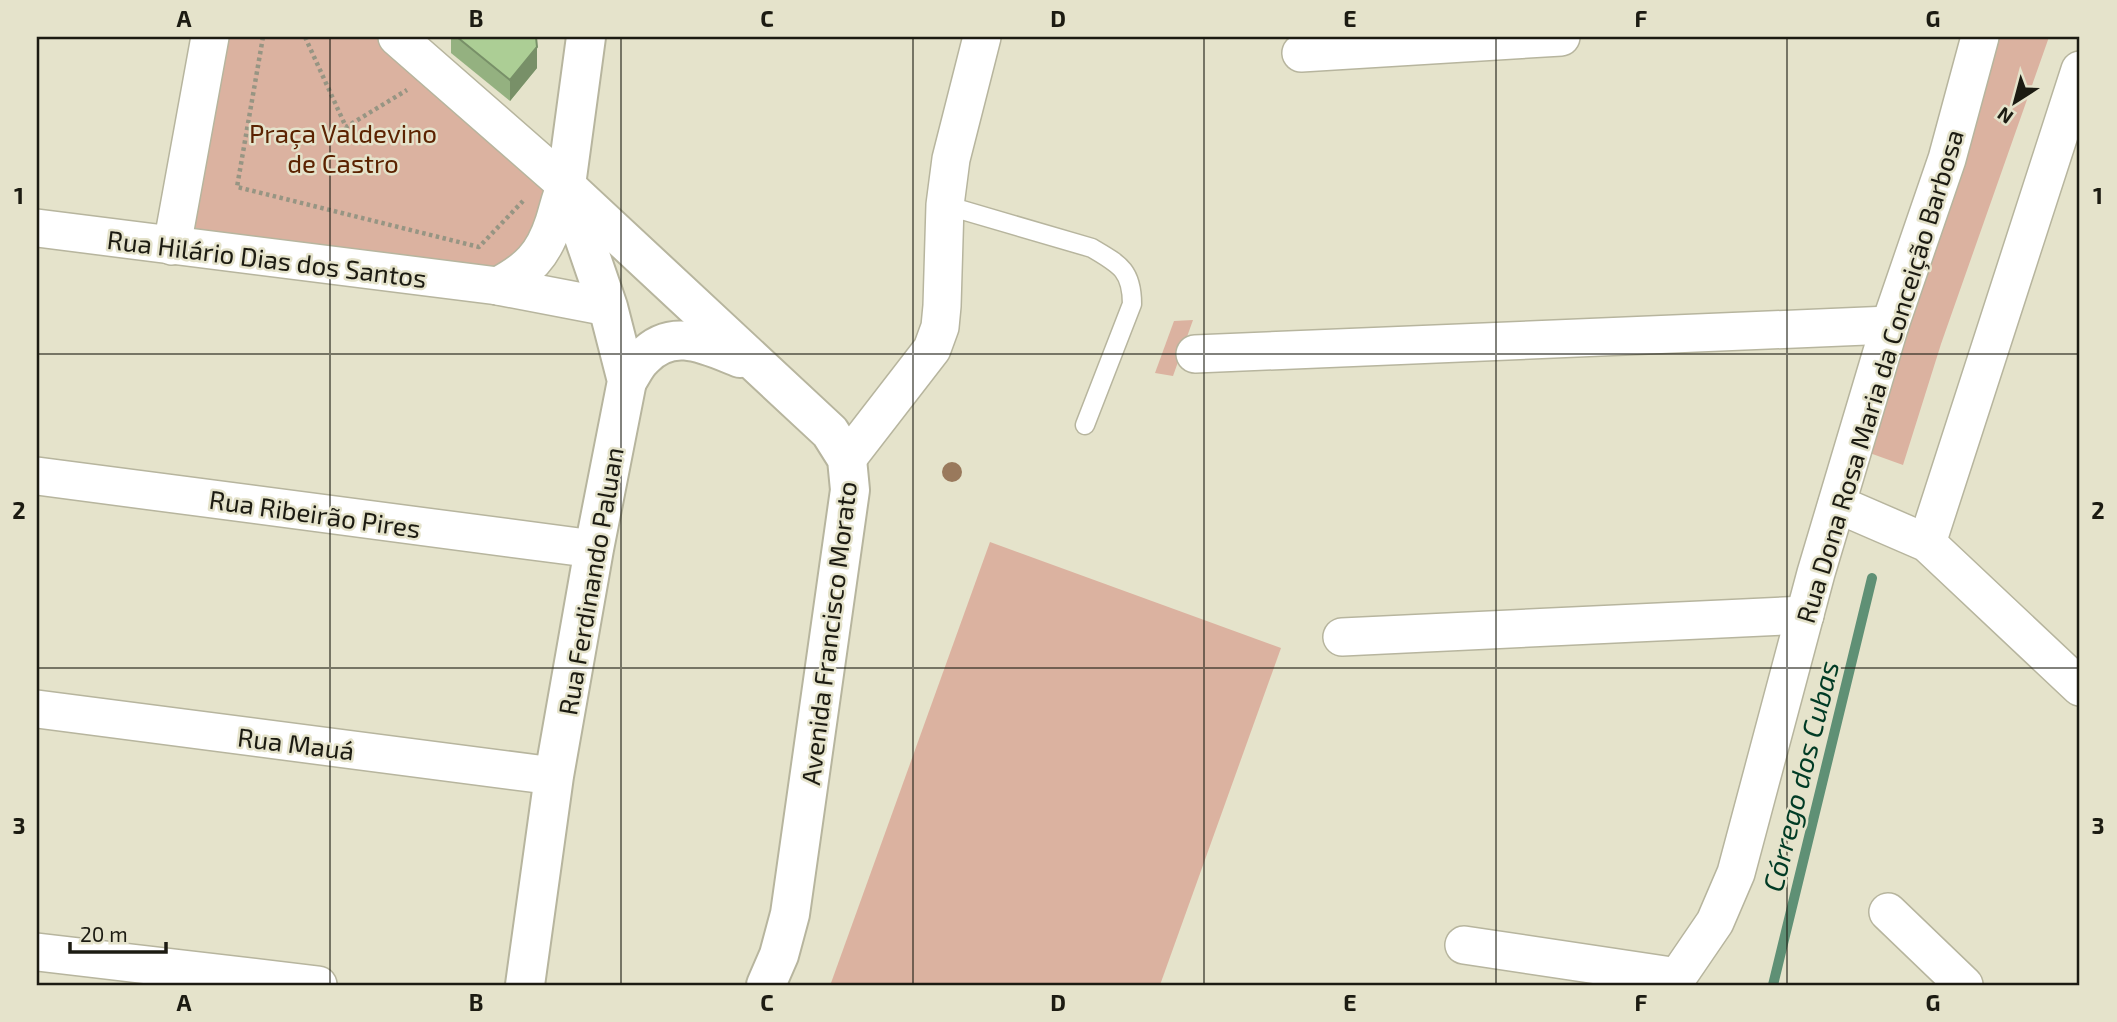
<svg xmlns="http://www.w3.org/2000/svg" width="2117" height="1022" font-family="'Exo 2',sans-serif">
<rect width="100%" height="100%" fill="#e5e3cb"/>
<g fill="#dbb2a0">
<path d="M224,37H385L554,184L539,233L500,275L185,236Z"/>
<path d="M1980,37H2049L1941,344L1903,465L1853,447Z"/>
<path d="M1193,320L1173,376L1155,373L1174,321Z"/>
<path d="M990,542L1281,648L1160,985H839L831,983Z"/>
</g>
<g fill="none" stroke-linecap="round" stroke-linejoin="round">
<path stroke="#5f9075" stroke-width="10" d="M1773,985L1872,578"/>
<defs>
<path id="lane" d="M945,205L1092,248C1119,264 1132,270 1132,304L1085,425"/>
<g id="street">
<path d="M397,37L566,185C560,198 558,210 554,222C543,256 528,270 498,286"/>
<path d="M1301,53L1561,37"/>
<path d="M37,228L498,286L608,307"/>
<path d="M172,246L210,37"/>
<path d="M1195,354L1890,325"/>
<path d="M847,459L932,349L940,327L942,306L945,205L951,159L982,37"/>
<path d="M37,476L594,549"/>
<path d="M1837,504L1927,543L2080,687"/>
<path d="M1927,543L2080,70"/>
<path d="M1342,637L1805,615"/>
<path d="M37,709L554,776"/>
<path d="M1888,912L1964,985"/>
<path d="M1464,945L1678,977"/>
<path d="M37,952L318,985"/>
<path d="M1672,985L1715,922L1736,873L1816,573L1890,325L1947,159L1980,37"/>
</g>
<g id="secondary">
<path d="M570,190L830,432L847,459L850,490L790,914L779,955L766,985"/>
<path d="M627,381C632,374 636,364 643,358C672,326 707,345 740,358"/>
<path d="M525,985L554,776L594,549L627,381L608,307L566,185L586,37"/>
</g>
</defs>
<use href="#lane" stroke="#b7b59e" stroke-width="21"/>
<use href="#street" stroke="#b7b59e" stroke-width="40"/>
<use href="#secondary" stroke="#b7b59e" stroke-width="42"/>
<g stroke="#979583" stroke-width="4.5" stroke-dasharray="3.5 3.5" stroke-linecap="butt">
<path d="M263,37L237,187L479,247L523,201"/>
<path d="M305,37L346,127L407,90"/>
</g>
<use href="#lane" stroke="#fff" stroke-width="18"/>
<use href="#street" stroke="#fff" stroke-width="37"/>
<use href="#secondary" stroke="#fff" stroke-width="38"/>
</g>
<circle fill="#99795c" cx="952" cy="472" r="10"/>
<path fill="#94b180" d="M451,37H536L537,68L510,101L451,53Z"/>
<path fill="#789068" d="M537,47V68L510,101V80Z"/>
<path fill="#acce95" stroke="#789068" stroke-width="2" d="M457,37H536L537,47L510,80Z"/>
<path fill="none" stroke="#1c1b12" stroke-width="2" stroke-opacity="0.55" d="M330,37V985M621,37V985M913,37V985M1204,37V985M1496,37V985M1787,37V985M37,354H2080M37,668H2080"/>
<g text-anchor="middle" dominant-baseline="central" stroke-width="5" stroke-linejoin="round" paint-order="stroke">
<g font-size="26" fill="#5b2201" stroke="#e5e3cb">
<text x="343" y="132">Praça Valdevino<tspan x="343" dy="30">de Castro</tspan></text>
</g>
<g font-size="26" fill="#1c1b12" stroke="#e5e3cb">
<text transform="translate(267 258) rotate(7)">Rua Hilário Dias dos Santos</text>
<text transform="translate(1879 376) rotate(-73)">Rua Dona Rosa Maria da Conceição Barbosa</text>
<text transform="translate(315 513) rotate(8)">Rua Ribeirão Pires</text>
<text transform="translate(590 581) rotate(-80)">Rua Ferdinando Paluan</text>
<text transform="translate(828 633) rotate(-83)">Avenida Francisco Morato</text>
<text transform="translate(296 743) rotate(7)">Rua Mauá</text>
</g>
<g font-size="28" font-style="italic" fill="#003b25" stroke="#e5e3cb">
<text transform="translate(1800 776) rotate(-76)">Córrego dos Cubas</text>
</g>
</g>
<rect width="2117" height="1022" fill="none" stroke="#e5e3cb" stroke-width="77"/>
<g transform="translate(2015 102) rotate(216)" stroke="#e5e3cb" stroke-width="5" paint-order="stroke">
<path d="M0-5L12 26L0 18L-12 26Z" fill="#1c1b12"/>
<text y="-10" font-size="19" font-weight="bold" text-anchor="middle" fill="#1c1b12">N</text>
</g>
<path d="M70 942v10h96v-10" fill="none" stroke="#1c1b12" stroke-width="3.5"/>
<text x="80" y="942" font-size="21" fill="#1c1b12" stroke="#e5e3cb" stroke-width="5" paint-order="stroke">20 m</text>
<rect x="38" y="38" width="2040" height="946" fill="none" stroke="#1c1b12" stroke-width="2.5"/>
<g font-size="23" text-anchor="middle" font-weight="bold" fill="#1c1b12">
<text x="184" y="27">A</text>
<text x="476" y="27">B</text>
<text x="767" y="27">C</text>
<text x="1058" y="27">D</text>
<text x="1350" y="27">E</text>
<text x="1641" y="27">F</text>
<text x="1933" y="27">G</text>
<text x="19" y="204">1</text>
<text x="2098" y="204">1</text>
<text x="19" y="519">2</text>
<text x="2098" y="519">2</text>
<text x="19" y="834">3</text>
<text x="2098" y="834">3</text>
<text x="184" y="1011">A</text>
<text x="476" y="1011">B</text>
<text x="767" y="1011">C</text>
<text x="1058" y="1011">D</text>
<text x="1350" y="1011">E</text>
<text x="1641" y="1011">F</text>
<text x="1933" y="1011">G</text>
</g>
</svg>
